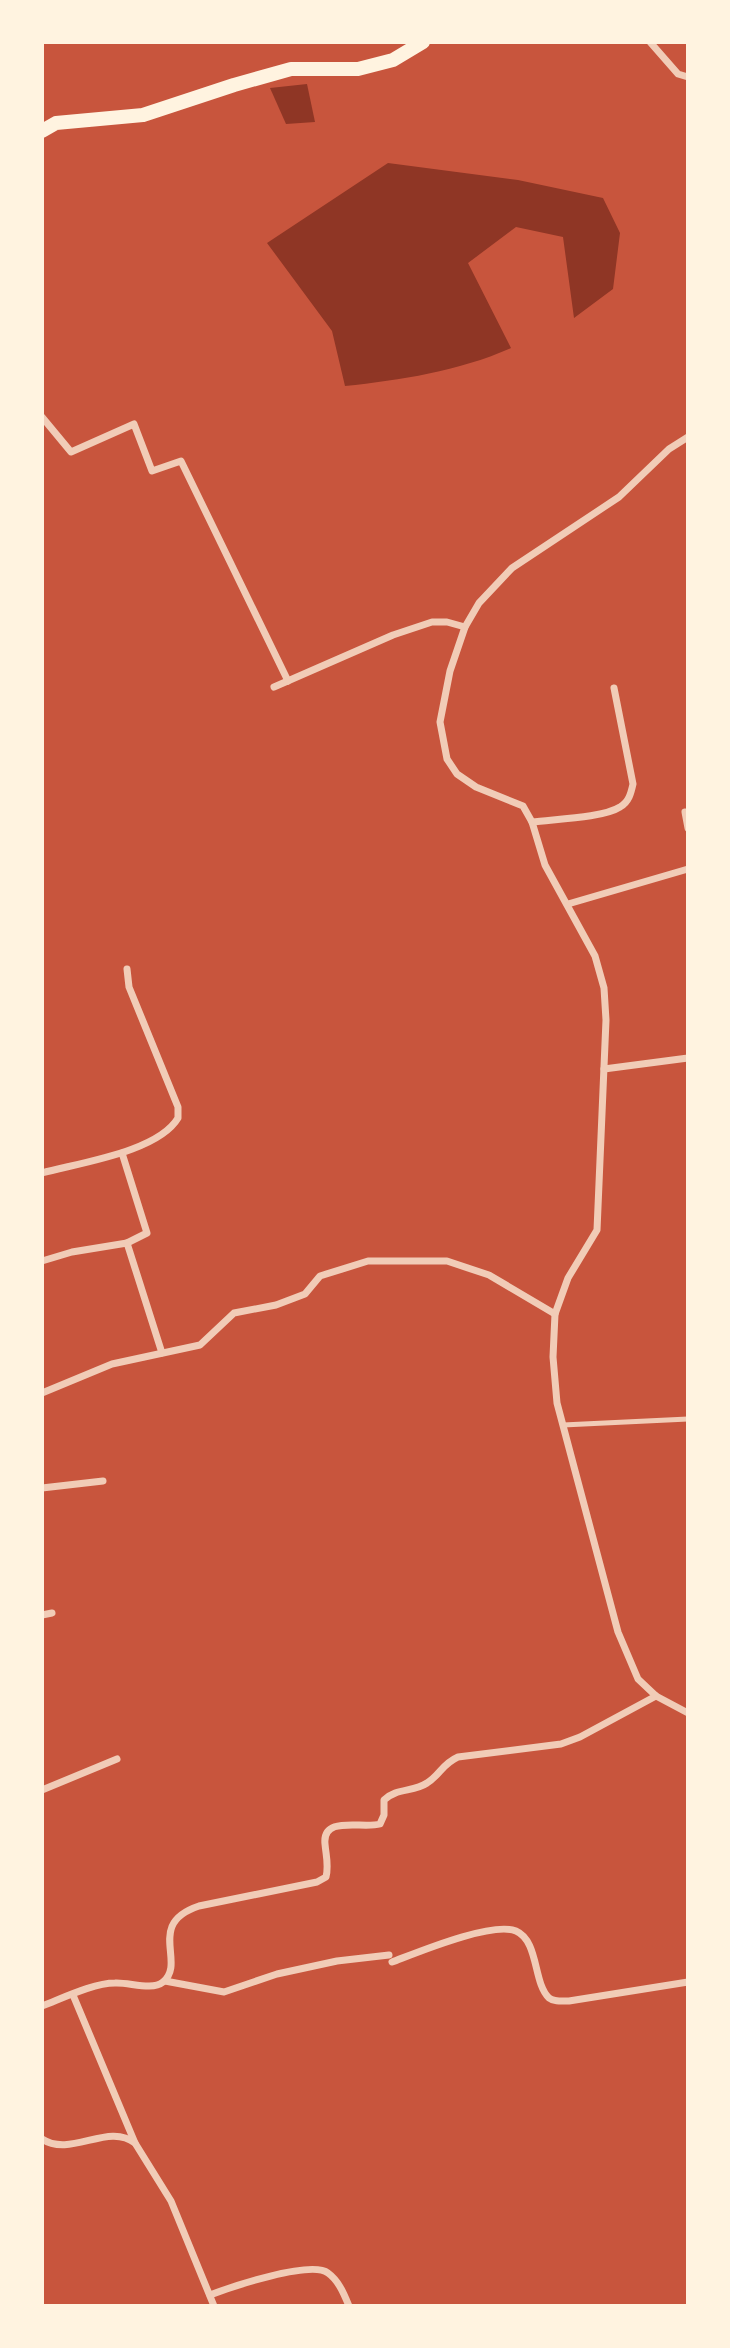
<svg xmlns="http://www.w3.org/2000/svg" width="730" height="2348" font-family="Helvetica,sans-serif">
<rect width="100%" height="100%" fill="#c8553d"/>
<g fill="#8f3625">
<path d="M307,84L315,122L286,124L270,88Z"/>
<path d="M388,163L518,180L603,198L620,233L613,289L574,318L563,237L516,227L468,263L511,348C459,371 401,380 345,386L332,331L267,243Z"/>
</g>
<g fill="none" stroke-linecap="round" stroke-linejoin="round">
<path stroke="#f1ccb7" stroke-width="5" d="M563,1425L688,1419"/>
<g stroke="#f1ccb7" stroke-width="7">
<path d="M650,42L678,74L688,77"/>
<path d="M42,417L71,452L134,424L152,471L181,461L288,681"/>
<path d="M688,437L669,449L619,497L512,568L479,603L465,627L450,671L440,722L447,759L457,774L476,787L523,806L532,822L545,865L595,956L604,988L606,1020L597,1230L568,1278L555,1314L553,1357L557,1403L618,1632L638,1679L656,1696L688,1713"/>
<path d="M274,687L393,635L432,622H447L465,627"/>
<path d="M685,812L688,828"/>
<path d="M532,822C554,819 603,818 620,807C629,802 631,793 633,784L614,688"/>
<path d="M568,904L688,869"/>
<path d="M604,1069L688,1058"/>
<path d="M122,1153L147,1233L127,1243"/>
<path d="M42,1173C78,1163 158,1152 178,1118V1107L129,987L127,969"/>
<path d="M42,1261L72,1252L127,1243L162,1353"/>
<path d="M42,1393L112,1364L200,1345L234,1313L276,1305L305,1294L320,1276L368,1261H447L489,1275L555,1314"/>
<path d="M42,1488L103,1481"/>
<path d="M42,1615L52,1613"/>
<path d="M42,1790L117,1759"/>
<path d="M392,1962C416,1953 492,1921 516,1931C539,1941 533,1983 549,1998C554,2002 562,2001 569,2001L688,1982"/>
<path d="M165,1981L224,1992L277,1974L337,1961L389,1955"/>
<path d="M73,1995L135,2143"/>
<path d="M42,2006C63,1998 94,1983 115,1983C129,1982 152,1991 163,1982C187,1962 145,1924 199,1906L317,1882L326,1877C329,1865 326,1856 325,1844C322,1815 362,1829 380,1824L384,1815V1800C396,1788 414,1792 427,1783C440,1775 442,1764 458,1757L561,1744L580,1737L656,1696"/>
<path d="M42,2139C71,2158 108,2122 135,2143L171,2201L214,2306"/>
<path d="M210,2295C231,2287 311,2260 328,2273C339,2281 344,2294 349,2306"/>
</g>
<path stroke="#fff3e0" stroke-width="14" d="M42,131L56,123L143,115L234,85L291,69H358L393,60L423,42"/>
</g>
<rect width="730" height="2348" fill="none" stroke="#fff3e0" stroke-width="88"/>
</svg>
